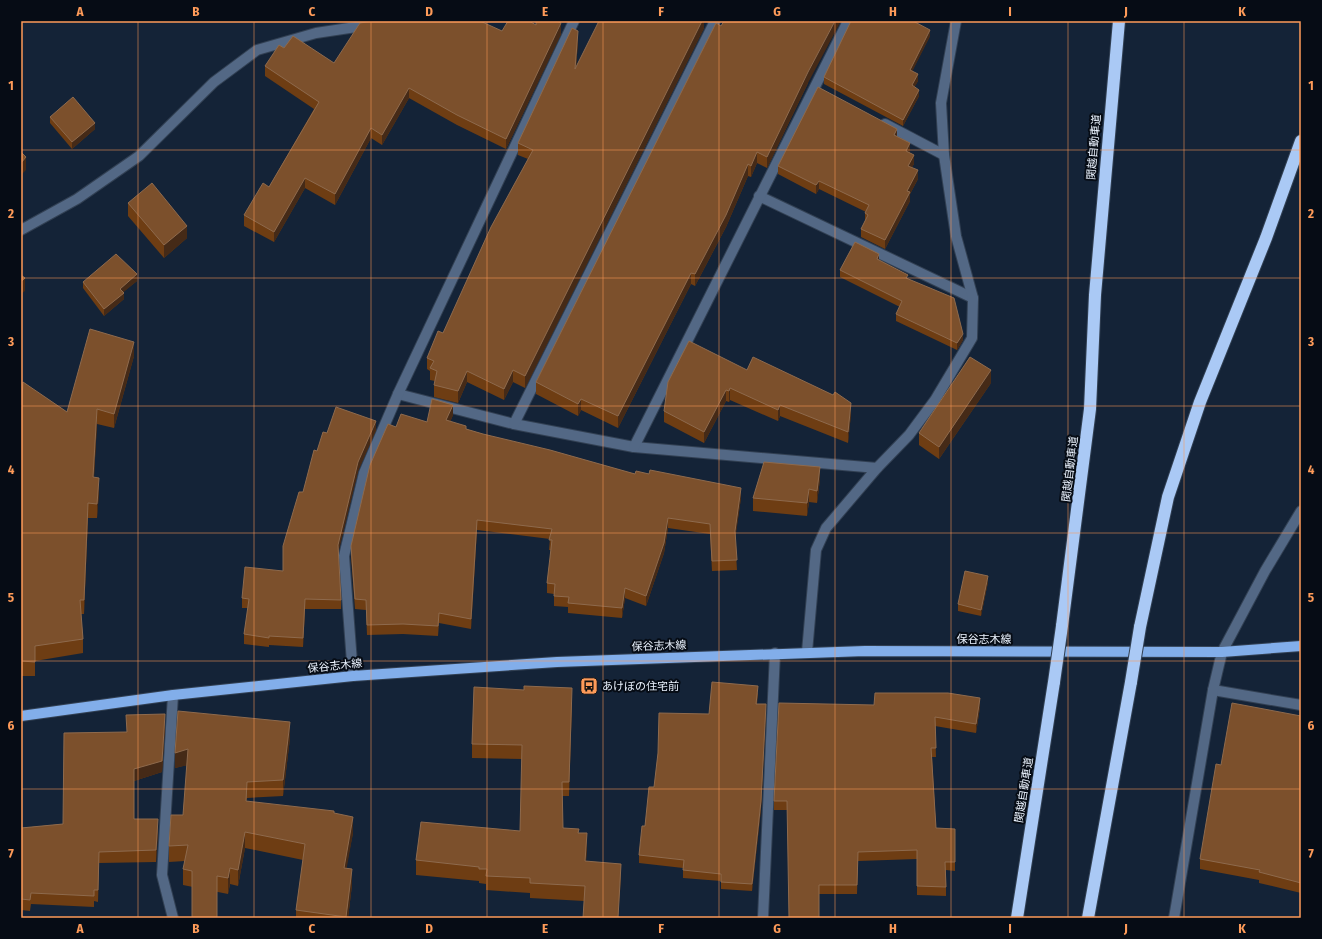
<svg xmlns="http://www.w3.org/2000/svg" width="1322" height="939" font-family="'Fira Sans Condensed','Noto Sans JP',sans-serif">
<rect width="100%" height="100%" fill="#142337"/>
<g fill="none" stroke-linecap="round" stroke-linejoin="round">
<defs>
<path id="lane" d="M759,196L973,298"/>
<g id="street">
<path d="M885,124L944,155"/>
<path d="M21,230L77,199L139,156L214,82L257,50L316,33L396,21"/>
<path d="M398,394L514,424L634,447L877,468"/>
<path d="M514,424L715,21"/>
<path d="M634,447L848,21"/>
<path d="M807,652L816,550L826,528L877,468L909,435L935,400L972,338L973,298L956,236L944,155L941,103L956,21"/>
<path d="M353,676L344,556L364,473L398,394L574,21"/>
<path d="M1213,690L1301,705"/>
<path d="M173,695L162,875L173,918"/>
<path d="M763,918L775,653"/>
<path d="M1174,918L1213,690L1222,652L1265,571L1301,511"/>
</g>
<path id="primary" d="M21,716L173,695L353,676L557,662L865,651L1222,652L1301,646"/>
<g id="highway">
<path d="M1062,626L1090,409L1095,295L1119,21"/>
<path d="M1140,627L1168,497L1200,402L1266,238L1301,141"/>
<path d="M1017,918L1054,682"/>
<path d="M1088,918L1131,682"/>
</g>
</defs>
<use href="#lane" stroke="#324053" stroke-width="12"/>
<use href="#street" stroke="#324053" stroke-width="12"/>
<use href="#primary" stroke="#324053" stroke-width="12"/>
<use href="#highway" stroke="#324053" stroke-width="14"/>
<use href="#lane" stroke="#536885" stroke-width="10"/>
<use href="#street" stroke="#536885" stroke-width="10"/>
<use href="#primary" stroke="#82aeea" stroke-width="10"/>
<use href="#highway" stroke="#aac9f5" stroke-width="12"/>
<defs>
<g id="highway-bridge">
<path d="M1054,682L1062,626"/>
<path d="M1131,682L1140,627"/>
</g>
</defs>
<use href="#highway-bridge" stroke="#324053" stroke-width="14" stroke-linecap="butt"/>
<use href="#highway-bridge" stroke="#aac9f5" stroke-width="12"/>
</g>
<g fill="#6e3d13">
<path d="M704,21V28L525,388L513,382L504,400L467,382L458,403L434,397V385L435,381L430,380V371L427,369V358L443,333L528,159L518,155V143L578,42L576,67L648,22Z"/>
<path d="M536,25L561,34L506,149L457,125L409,98L382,145L371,138L335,205L305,188L274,242L244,226V215L269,187L314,109L265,76V66L284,48L334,63L502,31Z"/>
<path d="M721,26L808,83L767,168L757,163L751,177L748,176L726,227L695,286L691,284L618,428L581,410L578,416L536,394V382Z"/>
<path d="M930,36L912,71L918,81L914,87L919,96L903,126L824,84V77Z"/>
<path d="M50,117L95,129L72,149L50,123Z"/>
<path d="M897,137L910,152V153L914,164L912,167L918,179L910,194V201L885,249L861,237V229L865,221V213L866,212L819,189L816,194L778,174V166Z"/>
<path d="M128,203L187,238L164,258L128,216Z"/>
<path d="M879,261L908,279L963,340L957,350L896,321V314L900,307L840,277V270Z"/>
<path d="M137,281L123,292L124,299L104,316L83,288V282Z"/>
<path d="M134,356L114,428L97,424L94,477L99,492L97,518H88L84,614H81L83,639V653L35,661V676H21V416L67,412Z"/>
<path d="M747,370L851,414L848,443L780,416L778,421L730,400L729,402L726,401L704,443L664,422V411Z"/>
<path d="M991,383L939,459L919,445V433Z"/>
<path d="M453,415L450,422L466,429L483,434L635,474L741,498L735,538L737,570L712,571L710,534L668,528L664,553L646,606L625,598L622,618L568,613V607L554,606V594L547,593V583L551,550H549L550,539L477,530L471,629L439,623L438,636L403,634L367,635L366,610L355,609L351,557V546L396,427L427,422Z"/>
<path d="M376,430L358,471L338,552L341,600V609H305L303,647L269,645V647L244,644V634L248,608H242V598L283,571L303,492L317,451L327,433Z"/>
<path d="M820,479L817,503L809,502L807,516L753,511V498Z"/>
<path d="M988,582L981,616L958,611V604Z"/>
<path d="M758,693L757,704L766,711L761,809L752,891L721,889V881L683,878V868L639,863V855L654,787L709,714Z"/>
<path d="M572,702L569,796H562L563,828L579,833L587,848L586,861L621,879L584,901L530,898V893L486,890V884L479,883V881L416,875V860L520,831L522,759L472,758V744Z"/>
<path d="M874,705L980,707L976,733L935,726L936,757H932L936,828L955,829V871L946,870V896L917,895V859L858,861L857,894H819L787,810H774V801Z"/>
<path d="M1301,716V893L1259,883V880L1200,869V859L1221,765Z"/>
<path d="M165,726L162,772L134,781V819L158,831L156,862L99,863L98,902L94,901V907L31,904L30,911L21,910V828L63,824L126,732Z"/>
<path d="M290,738L283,796L247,798L246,801L334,814L353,833L346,868L352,885L348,918H296V910L303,860L245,848L238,886L230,884L228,894L183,885V869L185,861L169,862V846L183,815L187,765L175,768V753Z"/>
</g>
<g fill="#452a17">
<path d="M702,21H704V28L525,388V376Z"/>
<path d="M835,21H841L808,83L767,168V157L808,72Z"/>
<path d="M561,23V34L506,149V139Z"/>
<path d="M930,30V36L910,76V70Z"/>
<path d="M578,31V42L575,81V69Z"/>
<path d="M918,74V81L912,92V85Z"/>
<path d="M409,88V98L382,145V135Z"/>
<path d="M919,90V96L903,126V120Z"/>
<path d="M95,123V129L72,149V142Z"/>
<path d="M371,128V138L335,205V194Z"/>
<path d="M897,129V137L894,135Z"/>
<path d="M910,143V152L906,160V151Z"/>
<path d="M757,152V163L751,177V166Z"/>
<path d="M914,155V164L908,174V166Z"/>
<path d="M26,157V170L21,175V163Z"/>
<path d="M748,164V176L726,227L695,286V274Z"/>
<path d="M918,170V179L910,194V201L885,249V240L907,191Z"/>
<path d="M305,178V188L274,242V232Z"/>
<path d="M819,181V189L816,194V185Z"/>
<path d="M187,226V238L164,258V245Z"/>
<path d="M879,254V261L877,259Z"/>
<path d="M691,273V284L618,428V416Z"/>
<path d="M137,274V281L120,295V289Z"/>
<path d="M25,278V291L21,294V282Z"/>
<path d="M124,293V299L104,316V309Z"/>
<path d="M963,334V340L957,350V343Z"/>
<path d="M134,342V356L114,428V414Z"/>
<path d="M513,370V382L504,400V389Z"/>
<path d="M991,370V383L939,459V447Z"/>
<path d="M467,371V382L458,403V391Z"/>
<path d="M730,388V400L729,402V391Z"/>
<path d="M726,390V401L704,443V432Z"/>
<path d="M581,399V410L578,416V404Z"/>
<path d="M851,403V414L848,443V432Z"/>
<path d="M453,405V415L446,431V420Z"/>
<path d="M780,405V416L778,421V410Z"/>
<path d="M97,409V424L93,492V477Z"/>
<path d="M376,421V430L358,471L338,554V545L358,462Z"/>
<path d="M820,467V479L817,503V491Z"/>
<path d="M99,478V492L97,518V504Z"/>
<path d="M741,488V498L735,541V531Z"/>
<path d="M809,489V502L807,516V503Z"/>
<path d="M88,503V518L84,614V600Z"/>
<path d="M668,518V528L664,553L646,606V596Z"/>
<path d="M477,520V530L471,629V619Z"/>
<path d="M988,576V582L981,616V610Z"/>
<path d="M625,588V598L622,618V608Z"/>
<path d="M305,599V609L303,647V638Z"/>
<path d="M572,688V702L569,796V782Z"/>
<path d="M980,698V707L976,733V724Z"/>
<path d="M766,704L761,809L752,891V884Z"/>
<path d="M165,714V726L162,772L134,781V769Z"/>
<path d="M290,722V738L283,796V780Z"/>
<path d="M188,749V765L175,768V753Z"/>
<path d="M353,817V833L344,883V868Z"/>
<path d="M158,819V831L156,862V850Z"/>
<path d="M245,832V848L238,886V870Z"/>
<path d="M587,833V848L585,875V861Z"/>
<path d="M99,852V863L98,902V890Z"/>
<path d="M621,864V879L618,918Z"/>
<path d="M230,868V884L228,894V878Z"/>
<path d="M352,869V885L348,918H346Z"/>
</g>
<g fill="#7c502c" stroke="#8e6a4d">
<path d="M372,21H480L502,31L508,21H529L536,25V21H556L561,23L506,139L457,115L409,88L382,135L371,128L335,194L305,178L274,232L244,215L263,183L269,187L319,102L265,66L279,45L284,48L293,36L334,63L360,23Z"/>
<path d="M599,21H645L648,22L649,21H702L525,376L513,370L504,389L467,371L458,391L434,385L437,371L430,368L434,361L427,358L438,331L443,333L491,227L533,150L518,143L572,28L578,31L575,69Z"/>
<path d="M724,21H835L808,72L767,157L757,152L751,166L748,164L726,215L695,274L691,273L618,416L581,399L578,404L536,382L716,23L721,26Z"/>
<path d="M851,21H913L930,30L910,70L918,74L912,85L919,90L903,120L824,77Z"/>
<path d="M818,87L897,129L894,135L910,143L906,151L914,155L908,166L918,170L907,191L910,192L885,240L861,229L868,215L865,213L869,205L819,181L816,185L778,166Z"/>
<path d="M73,97L95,123L72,142L50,117Z"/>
<path d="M21,152L26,157L21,163Z"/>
<path d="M152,183L187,226L164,245L128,203Z"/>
<path d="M855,242L879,254L877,259L908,275L906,278L954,298L963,334L957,343L896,314L902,301L840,270Z"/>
<path d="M116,254L137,274L120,289L124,293L104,309L83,282Z"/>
<path d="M21,275L25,278L21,282Z"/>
<path d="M90,329L134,342L114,414L97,409L93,477L99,478L97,504L88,503L84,600H80L83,639L35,646V662L21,661V416L23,382L67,412Z"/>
<path d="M689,341L747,370L753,357L833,395L835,392L851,403L848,432L780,405L778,410L730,388L729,391L726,390L704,432L664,411L668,382Z"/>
<path d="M970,357L991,370L939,447L919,433Z"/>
<path d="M432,399L453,405L446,420L466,426V429L483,434L550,450L635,474L636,471L649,474L650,470L741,488L735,531L737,560L712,561L710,524L668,518L664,543L646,596L625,588L622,608L568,603L569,597L554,596L555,584L547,583L552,540H549L552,529L477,520L471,619L439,613L438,626L403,624L367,625L366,600L355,599L351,546L370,465L388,424L396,427L401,414L427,422Z"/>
<path d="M336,407L376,421L358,462L338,545L341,600L305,599L303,638L269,636V638L244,634L249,599L242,598L245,567L283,571V546L299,492H303L314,450L317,451L323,432L327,433Z"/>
<path d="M764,462L820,467L817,491L809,489L807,503L753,498Z"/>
<path d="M965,571L988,576L981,610L958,604Z"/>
<path d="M712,682L758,686L756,704H766L761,801L752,884L721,882V874L683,870L684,860L639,855L642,826H645L649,787H654L658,753L659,713L709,714Z"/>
<path d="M524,686L572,688L569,782H562L563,828L579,829L578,833H587L585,861L621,864L618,918H583L585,886L530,883V878L486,876L487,869H479V867L416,860L421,822L520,831L522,745L472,744L474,687L524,690Z"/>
<path d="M875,693H948L980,698L976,724L935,717L936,748H931L936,828L955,829V862H945L946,887L917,886V850L858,852L857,885H819V918H789L787,801H774L779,703L874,705Z"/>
<path d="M1232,703L1301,716V883L1259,872L1260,870L1200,859L1216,764L1221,765Z"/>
<path d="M178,711L290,722L283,780L247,782L246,801L334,811V813L353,817L344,868L352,869L346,917L296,910L305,844L245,832L238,870L230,868L228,878L217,876V918H192V871L183,869L188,845L169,846L171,815H183L188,749L175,753Z"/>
<path d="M165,714L162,761L134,769V819H158L156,850L99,852L98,890H94V896L31,893L30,900L21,899V828L63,824L64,733L127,732L126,715Z"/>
</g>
<path fill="none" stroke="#fe9b59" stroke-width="1" stroke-opacity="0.55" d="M138,21V918M254,21V918M371,21V918M487,21V918M603,21V918M719,21V918M835,21V918M951,21V918M1068,21V918M1184,21V918M21,150H1301M21,278H1301M21,406H1301M21,533H1301M21,661H1301M21,789H1301"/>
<defs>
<symbol id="bus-square" viewBox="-11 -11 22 22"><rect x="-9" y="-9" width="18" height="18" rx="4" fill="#fe9b59" stroke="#060c15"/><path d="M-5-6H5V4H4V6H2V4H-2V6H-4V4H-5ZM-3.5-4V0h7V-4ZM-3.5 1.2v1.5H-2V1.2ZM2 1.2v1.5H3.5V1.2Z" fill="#111"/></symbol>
</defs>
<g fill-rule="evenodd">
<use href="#bus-square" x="579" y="676" width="20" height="20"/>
</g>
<g text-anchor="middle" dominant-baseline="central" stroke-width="4" stroke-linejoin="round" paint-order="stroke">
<g font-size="11" fill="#ecf4ff" stroke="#060c15">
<text transform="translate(1094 147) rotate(-85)">関越自動車道</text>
<text transform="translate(1070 469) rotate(-83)">関越自動車道</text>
<text x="984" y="639">保谷志木線</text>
<text transform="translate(659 646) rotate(-2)">保谷志木線</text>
<text transform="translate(335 666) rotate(-6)">保谷志木線</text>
<text transform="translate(1024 790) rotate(-81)">関越自動車道</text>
</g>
<g font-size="11" fill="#ecf4ff" stroke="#060c15" text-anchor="start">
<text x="602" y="686">あけぼの住宅前</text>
</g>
</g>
<rect width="1322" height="939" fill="none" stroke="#060c15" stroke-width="44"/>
<rect x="22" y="22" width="1278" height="895" fill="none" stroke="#fe9b59" stroke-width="1.5"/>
<g font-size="13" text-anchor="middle" font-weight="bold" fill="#fe9b59">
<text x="80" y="16">A</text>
<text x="196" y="16">B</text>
<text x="312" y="16">C</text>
<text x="429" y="16">D</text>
<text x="545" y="16">E</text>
<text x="661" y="16">F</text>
<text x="777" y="16">G</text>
<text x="893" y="16">H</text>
<text x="1010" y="16">I</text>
<text x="1126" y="16">J</text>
<text x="1242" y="16">K</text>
<text x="11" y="90">1</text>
<text x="1311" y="90">1</text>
<text x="11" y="218">2</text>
<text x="1311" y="218">2</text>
<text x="11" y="346">3</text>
<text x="1311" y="346">3</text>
<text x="11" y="474">4</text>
<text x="1311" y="474">4</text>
<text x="11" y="602">5</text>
<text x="1311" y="602">5</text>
<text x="11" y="730">6</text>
<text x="1311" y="730">6</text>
<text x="11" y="858">7</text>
<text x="1311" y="858">7</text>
<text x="80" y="933">A</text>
<text x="196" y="933">B</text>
<text x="312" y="933">C</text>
<text x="429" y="933">D</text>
<text x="545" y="933">E</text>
<text x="661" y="933">F</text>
<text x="777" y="933">G</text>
<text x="893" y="933">H</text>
<text x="1010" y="933">I</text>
<text x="1126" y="933">J</text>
<text x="1242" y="933">K</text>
</g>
</svg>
